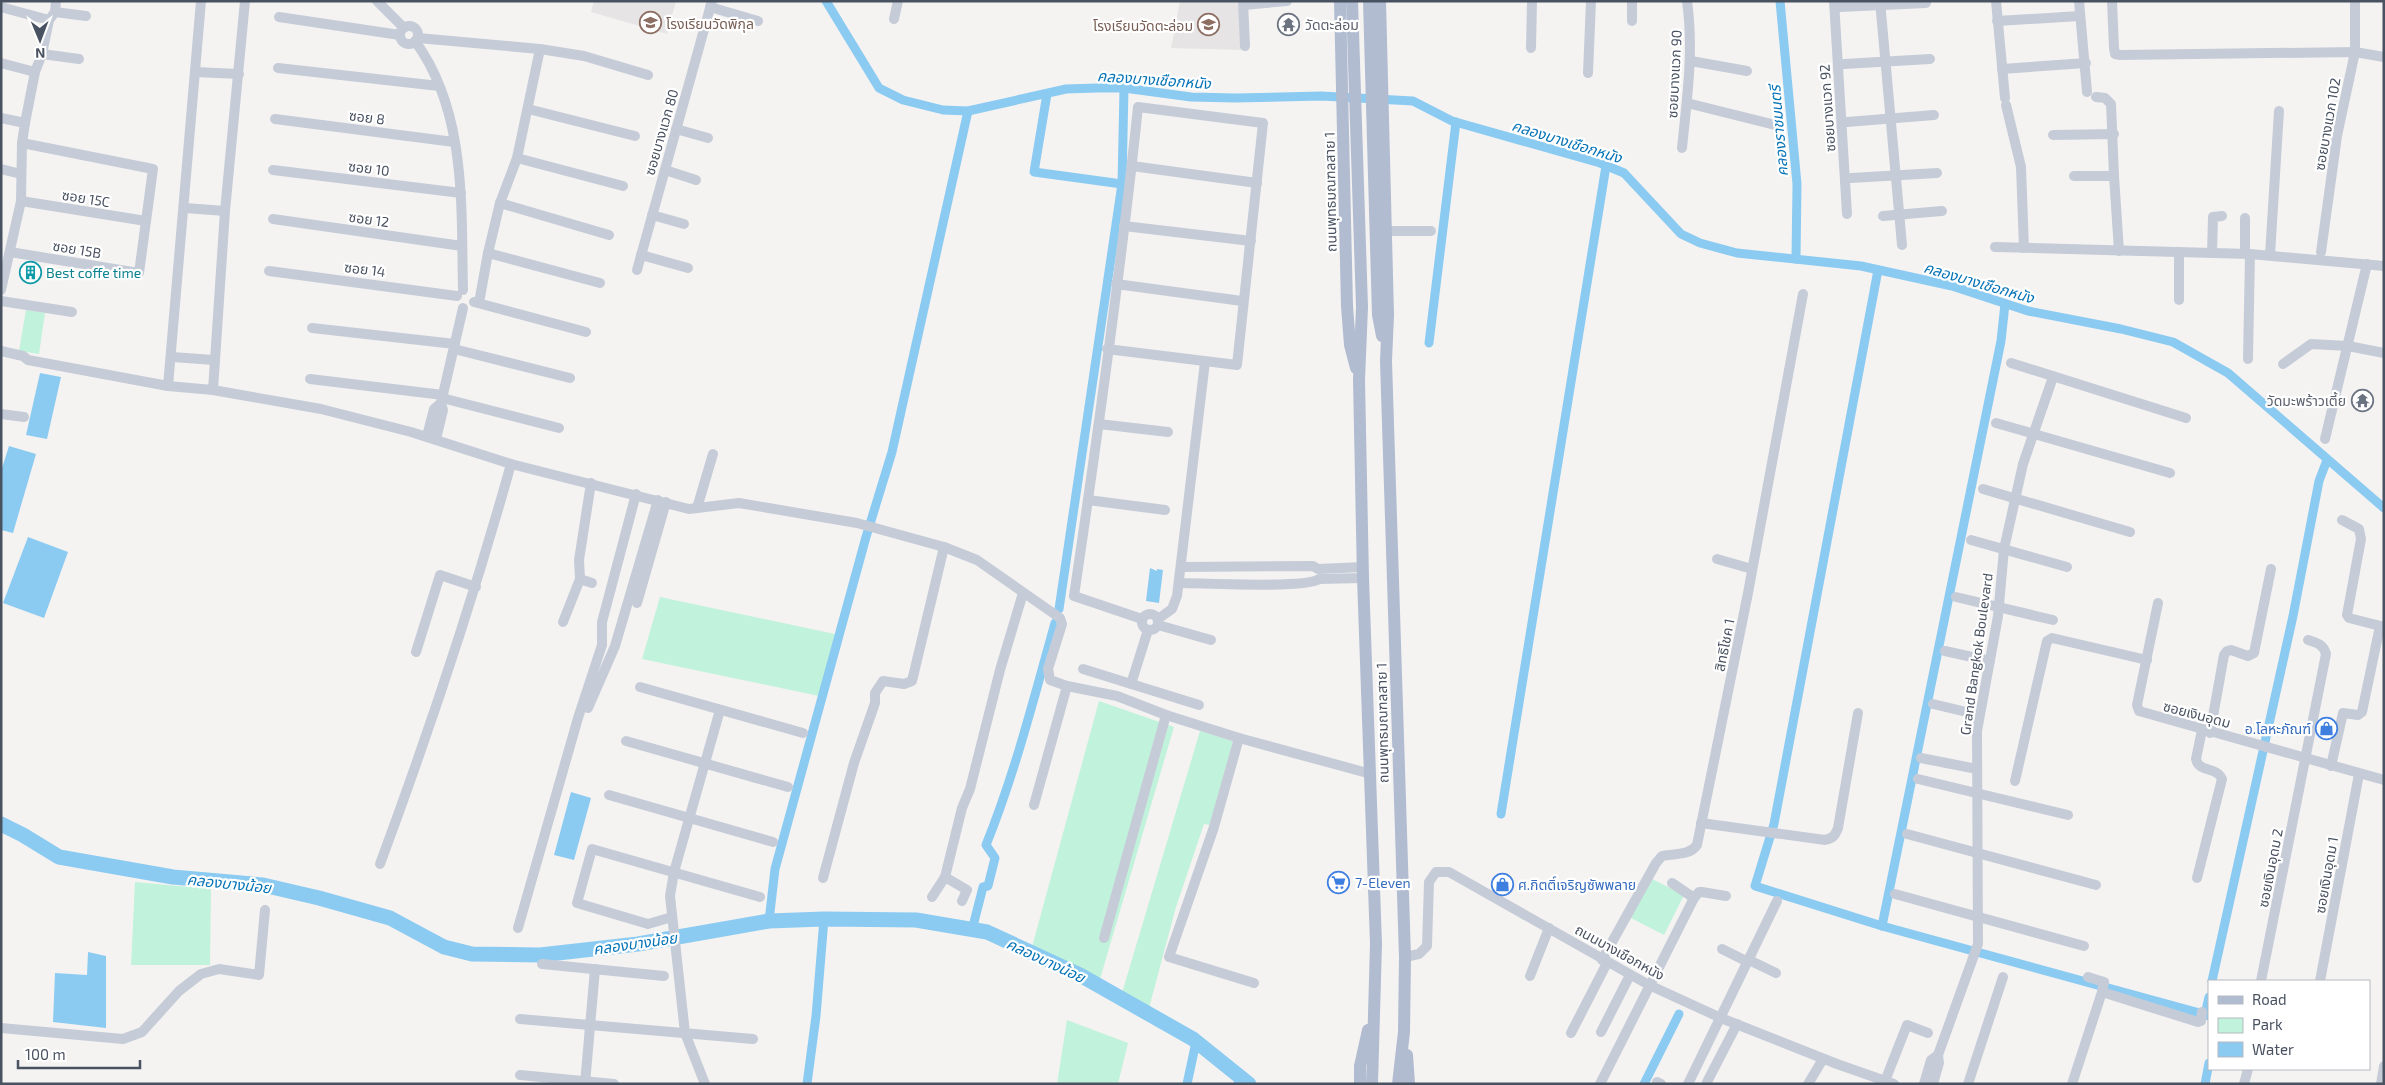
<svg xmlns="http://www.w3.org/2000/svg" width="2385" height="1085" font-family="'Exo 2','Noto Sans Thai',sans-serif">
<rect width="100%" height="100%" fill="#f5f3f2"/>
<g fill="#e6e4e4">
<path d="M594,1H676L667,34L591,12Z"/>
<path d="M1180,1H1242V50L1171,48Z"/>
</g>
<g fill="#c1f2dc">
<path d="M26,310L45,313L39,354L19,351Z"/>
<path d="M660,597L835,634L819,696L642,659Z"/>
<path d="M1099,701L1174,727L1100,979L1032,947Z"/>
<path d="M1200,731L1233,741L1210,825L1204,824L1176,907L1149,1008L1122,993Z"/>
<path d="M1648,877L1684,895L1664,935L1627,916Z"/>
<path d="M135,882L211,889L210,965H131Z"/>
<path d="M1067,1020L1128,1043L1118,1084H1057Z"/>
</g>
<g fill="#8ccbf1">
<path d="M40,373L61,377L47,439L26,435Z"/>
<path d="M9,446L36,454L13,533L1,530V471Z"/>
<path d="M28,537L68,552L44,618L3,603Z"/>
<path d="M1150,568L1157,571V569L1163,570L1159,603L1146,601Z"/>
<path d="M571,792L591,798L574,860L554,855Z"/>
<path d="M88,952L106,956V1028L53,1022L55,973L87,975Z"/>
</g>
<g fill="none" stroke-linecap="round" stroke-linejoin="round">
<g stroke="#8ccbf1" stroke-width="9">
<path d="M826,1L879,88L903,100L943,110L968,111L1066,89L1097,88H1124L1191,97L1235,98L1321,96L1413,101L1452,121L1600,163L1624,173L1681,234L1700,243L1737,253L1861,266L1952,286L2028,311L2121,329L2173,342L2228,373L2384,508"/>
<path d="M1780,1L1797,184L1796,259"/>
<path d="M1047,94L1034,172L1122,184"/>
<path d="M1878,270L1774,824L1755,886L1882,926L2207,1015"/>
<path d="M1429,343L1456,122"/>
<path d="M1059,609L1122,184L1124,88"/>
<path d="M1501,814L1606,166"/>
<path d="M769,921L775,869L866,537L892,452L968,111"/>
<path d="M1882,926L2001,341L2005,304"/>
<path d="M972,930L983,887L988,886L995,858L986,845C1015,773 1034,698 1055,623"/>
<path d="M2212,981L2293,616L2319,481L2327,460"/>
<path d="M2209,997L2206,1010L2209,1016"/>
<path d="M807,1084L816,1016L824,919"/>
<path d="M1187,1084L1196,1042"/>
<path d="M1238,1084L1240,1078"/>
<path d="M1644,1084L1679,1014"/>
<path d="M2205,1084L2209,1063"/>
</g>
<path stroke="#8ccbf1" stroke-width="15" d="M1,824L23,835L59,857L173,877L263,885L319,898L390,918L444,947L472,954L540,955L638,944L769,921L824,919L916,920L987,932L1080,975L1193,1039L1249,1084"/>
<g stroke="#c6ccd7" stroke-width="10">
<path d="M377,1L404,28"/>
<path d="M1243,1L1245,46"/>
<path d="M1834,1L1847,214"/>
<path d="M1880,1L1902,245"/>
<path d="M1996,1L2005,98"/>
<path d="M2079,1L2087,92"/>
<path d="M2112,1L2114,48L2115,54L2120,55L2355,52L2384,57"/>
<path d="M1244,5L1287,1"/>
<path d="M1,7L49,20"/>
<path d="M710,7L758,21"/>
<path d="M1840,7L1926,3"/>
<path d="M55,12L86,16"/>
<path d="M279,17L400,35"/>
<path d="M894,19L898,1"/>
<path d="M1632,21V1"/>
<path d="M1997,21L2080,16"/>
<circle cx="409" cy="35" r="9"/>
<path d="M418,38L540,49L584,56L648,75"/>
<path d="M415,41C467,112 461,207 463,290"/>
<path d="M1531,48L1532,1"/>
<path d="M42,54L79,59"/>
<path d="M1691,61L1747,71"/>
<path d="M1,63L35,72"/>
<path d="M1844,64L1930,59"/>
<path d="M278,68L439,86"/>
<path d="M2002,69L2086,63"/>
<path d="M195,72L239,74"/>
<path d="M1588,73L1591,1"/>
<path d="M2096,97L2105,98L2111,104L2114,176"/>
<path d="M1687,103L1779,126"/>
<path d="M2006,105L2021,167L2024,248"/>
<path d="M528,109L635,136"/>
<path d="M1,118L25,123"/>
<path d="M275,119L454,142"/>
<path d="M1847,122L1934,115"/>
<path d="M676,129L708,138"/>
<path d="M2053,135L2114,134"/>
<path d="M1682,148C1687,98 1694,51 1687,1"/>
<path d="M517,158L623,186"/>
<path d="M1132,166L1257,183"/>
<path d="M1,169L21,174"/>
<path d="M273,170L461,193"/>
<path d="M665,170L696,180"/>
<path d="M2074,176H2114L2119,251"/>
<path d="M1851,178L1937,173"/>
<path d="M21,201L146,221"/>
<path d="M500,203L609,235"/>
<path d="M185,208L225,211"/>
<path d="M652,215L684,224"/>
<path d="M1883,216L1942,211"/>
<path d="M2245,218V253"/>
<path d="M273,219L462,246"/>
<path d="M1124,226L1251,241"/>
<path d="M1386,231H1431"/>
<path d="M1995,247L2250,254L2384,266"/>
<path d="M10,252L139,273L153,169L22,143"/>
<path d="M2179,252V300"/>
<path d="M2321,252L2337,136L2355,52V1"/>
<path d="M488,253L600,283"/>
<path d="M2212,253L2213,217L2222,216"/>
<path d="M641,255L688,268"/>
<path d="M2270,255L2279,111"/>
<path d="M637,270L712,1"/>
<path d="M269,271L457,296"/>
<path d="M1116,284L1242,301"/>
<path d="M1,290L21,201L22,143L25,123L35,72L42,54L49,20L55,12L56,1"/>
<path d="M1,301L72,312"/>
<path d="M474,302L586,332"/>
<path d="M479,303L488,253L500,203L517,158L540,49"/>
<path d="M312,328L455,344"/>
<path d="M454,349L570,378"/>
<path d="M1107,349L1237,365L1263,123L1138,107C1121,270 1098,433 1074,596L1142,619"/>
<path d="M1,351L23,356L28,360L168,386L213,390L321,409L411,432L511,464L689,509L739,503L857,523L944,547L977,560L1060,618L1062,624L1048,669L1050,680L1067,686L1117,696L1166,715L1239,738L1371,774"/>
<path d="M172,357L214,360"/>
<path d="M2248,359L2250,254"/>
<path d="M2011,363L2186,418"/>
<path d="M2283,364L2311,344L2348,346L2384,353"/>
<path d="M310,379L443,395"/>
<path d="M168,386L201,1"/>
<path d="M213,390L225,211L245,1"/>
<path d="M442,398L559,428"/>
<path d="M1,414L24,417"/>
<path d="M1996,423L2170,473"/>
<path d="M1099,424L1168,432"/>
<path d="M427,436L434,409L441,403"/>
<path d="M436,439L443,410L441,403L463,308"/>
<path d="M2325,439L2367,264"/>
<path d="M1983,489L2130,532"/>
<path d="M1088,500L1165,510"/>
<path d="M697,508L713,454"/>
<path d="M2342,520L2359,529L2361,539L2347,615L2349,618L2384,627"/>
<path d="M1971,540L2067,567"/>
<path d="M1717,559L1752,569"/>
<path d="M1181,567L1313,566L1318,569L1363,567"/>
<path d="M580,579L592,583"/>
<path d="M1179,583C1202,583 1306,589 1319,579L1363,578"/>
<path d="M1956,597L2053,620"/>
<path d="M637,603L666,502"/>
<path d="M2158,603L2137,705L2139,711L2384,780"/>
<circle cx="1150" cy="622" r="8"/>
<path d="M1158,619L1172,609L1177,596L1205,362"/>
<path d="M563,622L580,579L579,560L591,483"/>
<path d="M1158,625L1211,640"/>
<path d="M1945,651L1990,661"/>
<path d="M416,652L440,575L476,587"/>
<path d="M1083,669L1199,705"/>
<path d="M1131,684L1148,630"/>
<path d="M640,687L803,733"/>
<path d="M1933,704L1979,715"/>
<path d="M588,708L615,646L658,500"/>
<path d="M2210,733L2224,655L2227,651L2231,650L2248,656L2254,653L2271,569"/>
<path d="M1239,738L1214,827L1169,957L1254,983"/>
<path d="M626,741L788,787"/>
<path d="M1921,758L1977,769"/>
<path d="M2331,766L2343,713L2358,715L2362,712L2380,626"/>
<path d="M1918,779L2068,815"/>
<path d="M2015,781L2047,641L2052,638L2147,660"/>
<path d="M609,795L773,842"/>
<path d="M1034,805L1067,686"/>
<path d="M1701,823L1825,840C1833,838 1835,836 1838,828L1858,713"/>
<path d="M1907,834L2096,885"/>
<path d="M380,864C429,732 473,600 511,464"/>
<path d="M945,877L967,890L962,901"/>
<path d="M823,878L854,763L875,703V693L883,681L904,684L912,681L944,547"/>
<path d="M2197,878L2222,779C2216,766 2199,773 2196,759L2202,730"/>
<path d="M1672,883L1694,898L1699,892H1702L1726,896"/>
<path d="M1895,894L2084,946"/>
<path d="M932,897L945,877L962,808L970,789L1000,670L1023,593"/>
<path d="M672,917L648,924L577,903L592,849L760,897"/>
<path d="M518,928L578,718L602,645V622L636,494"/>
<path d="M1104,938L1166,715"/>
<path d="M1722,949L1748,962"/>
<path d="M1405,957L1419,954L1427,946L1429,882L1436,872H1449L1649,985L1721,1018L1837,1064L1894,1084"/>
<path d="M1602,960L1656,863L1662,856C1675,853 1689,856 1697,845L1748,593L1803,294"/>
<path d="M1749,960L1776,973"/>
<path d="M542,964L664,976"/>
<path d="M1530,976L1549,928"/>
<path d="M2088,977L2104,982L2102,992"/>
<path d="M2261,981L2326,654C2323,644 2317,643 2308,640"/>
<path d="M2320,981L2359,774"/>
<path d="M520,1019L753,1039"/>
<path d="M1,1028L123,1039L142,1032L179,991L201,974L219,969L259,975L265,910"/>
<path d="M1601,1032L1630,975"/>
<path d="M1571,1033L1607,963"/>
<path d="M1938,1055L1978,944L1977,731L1998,616L2004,549L2023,464L2053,377"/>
<path d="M520,1075L614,1084"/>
<path d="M1885,1081L1907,1025L1928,1033"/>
<path d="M1657,1082L1661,1084"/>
<path d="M1707,1082L1737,1024"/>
<path d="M585,1084L595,969"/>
<path d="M705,1084L685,1033L670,896L674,872L720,710"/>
<path d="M1600,1084L1694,898"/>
<path d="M1688,1084L1777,901"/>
<path d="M1808,1084L1823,1059"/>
<path d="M1924,1084L1931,1060L1938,1055L1939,1063L1933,1084"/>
<path d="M1968,1084L2003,977"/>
<path d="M2072,1084L2102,992L2198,1022L2201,1021L2202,1012"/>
<path d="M2244,1084L2248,1069"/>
<path d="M2381,1084L2384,1066"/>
</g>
<g stroke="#b1bcd1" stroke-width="12">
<path d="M1340,1L1347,306L1350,345L1356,368"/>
<path d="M1352,1L1362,307L1359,380L1363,578L1376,944L1372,1084"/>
<path d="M1369,1L1378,315L1382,336"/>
<path d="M1380,1L1388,315L1386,361L1405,957L1404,1032L1398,1084"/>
<path d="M1407,1055L1409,1084"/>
<path d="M1360,1084V1066L1368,1030"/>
</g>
</g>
<defs>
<symbol id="school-ring" viewBox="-11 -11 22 22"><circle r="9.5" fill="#fff" stroke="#8d6e63" stroke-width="1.5"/><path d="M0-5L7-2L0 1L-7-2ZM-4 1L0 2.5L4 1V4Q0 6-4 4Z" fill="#8d6e63"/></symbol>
<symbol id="temple-ring" viewBox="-11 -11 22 22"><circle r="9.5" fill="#fff" stroke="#6b7280" stroke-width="1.5"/><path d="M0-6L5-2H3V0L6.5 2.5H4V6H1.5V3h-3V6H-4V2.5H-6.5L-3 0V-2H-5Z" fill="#6b7280"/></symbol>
<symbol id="building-ring" viewBox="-11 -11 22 22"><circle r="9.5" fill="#fff" stroke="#0f9aa8" stroke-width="1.5"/><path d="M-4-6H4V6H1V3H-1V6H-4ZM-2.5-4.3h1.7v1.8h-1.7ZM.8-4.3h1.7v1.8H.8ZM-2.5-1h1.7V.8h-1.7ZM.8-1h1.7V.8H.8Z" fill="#0f9aa8"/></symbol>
<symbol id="shop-ring" viewBox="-11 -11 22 22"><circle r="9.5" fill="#fff" stroke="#3f7fe0" stroke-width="1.5"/><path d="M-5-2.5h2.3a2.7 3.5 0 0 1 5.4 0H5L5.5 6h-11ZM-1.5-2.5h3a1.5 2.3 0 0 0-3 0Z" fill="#3f7fe0"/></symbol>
<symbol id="supermarket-ring" viewBox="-11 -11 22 22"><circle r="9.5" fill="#fff" stroke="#3f7fe0" stroke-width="1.5"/><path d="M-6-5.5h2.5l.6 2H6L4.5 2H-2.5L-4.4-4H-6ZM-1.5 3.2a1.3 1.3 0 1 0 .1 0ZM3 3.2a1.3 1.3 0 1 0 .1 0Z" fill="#3f7fe0"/></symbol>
</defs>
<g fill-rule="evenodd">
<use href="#school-ring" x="638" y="10" width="25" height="25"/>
<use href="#temple-ring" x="1276" y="12" width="25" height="25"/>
<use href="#school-ring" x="1196" y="12" width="25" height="25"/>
<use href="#building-ring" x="18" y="260" width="25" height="25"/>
<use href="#temple-ring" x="2350" y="388" width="25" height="25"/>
<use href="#shop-ring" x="2314" y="716" width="25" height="25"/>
<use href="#supermarket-ring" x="1326" y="870" width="25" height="25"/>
<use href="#shop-ring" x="1490" y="872" width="25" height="25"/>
</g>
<g text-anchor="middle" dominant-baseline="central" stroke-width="4.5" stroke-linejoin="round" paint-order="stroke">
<g font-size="14" fill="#785e54" stroke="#fff" text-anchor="start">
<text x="666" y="23">โรงเรียนวัดพิกุล</text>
<text x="1193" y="25" text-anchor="end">โรงเรียนวัดตะล่อม</text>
</g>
<g font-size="14" fill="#5b616d" stroke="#fff" text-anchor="start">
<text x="1305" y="24">วัดตะล่อม</text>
<text x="2346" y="400" text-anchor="end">วัดมะพร้าวเตี้ย</text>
</g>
<g font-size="14" fill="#495261" stroke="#fff">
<text transform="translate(1674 74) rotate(-87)">ซอยบางแวก 90</text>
<text transform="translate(1827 108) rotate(-94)">ซอยบางแวก 92</text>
<text transform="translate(367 117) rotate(7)">ซอย 8</text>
<text transform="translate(2327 124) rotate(-80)">ซอยบางแวก 102</text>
<text transform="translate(661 132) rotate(-74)">ซอยบางแวก 80</text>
<text transform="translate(369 168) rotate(7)">ซอย 10</text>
<text transform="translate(1330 192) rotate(-91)">ถนนพุทธมณฑลสาย 1</text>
<text transform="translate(86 198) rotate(9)">ซอย 15C</text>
<text transform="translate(369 219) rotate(8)">ซอย 12</text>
<text transform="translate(77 249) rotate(9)">ซอย 15B</text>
<text transform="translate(365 269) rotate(7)">ซอย 14</text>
<text transform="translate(1724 645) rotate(-79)">สิทธิโชค 1</text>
<text transform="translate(1976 654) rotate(-82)">Grand Bangkok Boulevard</text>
<text transform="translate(2197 714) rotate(15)">ซอยเงินอุดม</text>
<text transform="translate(1382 723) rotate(-91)">ถนนพุทธมณฑลสาย 1</text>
<text transform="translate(2270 868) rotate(-79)">ซอยเงินอุดม 2</text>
<text transform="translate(2326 875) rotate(-80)">ซอยเงินอุดม 1</text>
<text transform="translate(1620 952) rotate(29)">ถนนบางเชือกหนัง</text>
</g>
<g font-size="14" fill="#0d838f" stroke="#fff" text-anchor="start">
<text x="46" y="272">Best coffe time</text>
</g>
<g font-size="14" fill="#366cbe" stroke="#fff" text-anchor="start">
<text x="2311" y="728" text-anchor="end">อ.โลหะภัณฑ์</text>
<text x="1355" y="882">7-Eleven</text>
<text x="1518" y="884">ศ.กิตติ์เจริญซัพพลาย</text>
</g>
<g font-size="15" font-style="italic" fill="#0674b7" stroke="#fff">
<text transform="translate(1154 79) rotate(4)">คลองบางเชือกหนัง</text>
<text transform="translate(1778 131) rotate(-95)">คลองราชมนตรี</text>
<text transform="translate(1567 141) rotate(17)">คลองบางเชือกหนัง</text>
<text transform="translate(1979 282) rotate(16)">คลองบางเชือกหนัง</text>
<text transform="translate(229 883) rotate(6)">คลองบางน้อย</text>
<text transform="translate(635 943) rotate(-8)">คลองบางน้อย</text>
<text transform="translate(1046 960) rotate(25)">คลองบางน้อย</text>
</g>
</g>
<rect width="2385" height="1085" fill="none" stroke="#495261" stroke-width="5"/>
<rect x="2208" y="980" width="162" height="90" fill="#ffffff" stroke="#b6bac0"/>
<rect x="2218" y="996" width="25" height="8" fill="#b1bcd1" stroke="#b6bac0"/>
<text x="2252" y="1005" font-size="15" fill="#495261">Road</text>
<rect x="2218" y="1018" width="25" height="15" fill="#c1f2dc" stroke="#b6bac0"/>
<text x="2252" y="1030" font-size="15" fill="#495261">Park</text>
<rect x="2218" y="1042" width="25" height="15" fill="#8ccbf1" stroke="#b6bac0"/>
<text x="2252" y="1055" font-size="15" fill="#495261">Water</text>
<g transform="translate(40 40) rotate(179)" stroke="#ffffff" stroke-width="4" paint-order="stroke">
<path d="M0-4L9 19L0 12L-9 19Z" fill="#495261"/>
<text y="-8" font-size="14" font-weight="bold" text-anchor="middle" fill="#495261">N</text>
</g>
<path d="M18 1060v8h122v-8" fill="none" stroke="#495261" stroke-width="2.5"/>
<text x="25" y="1060" font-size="15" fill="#495261" stroke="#ffffff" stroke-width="4" paint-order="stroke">100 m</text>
</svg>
